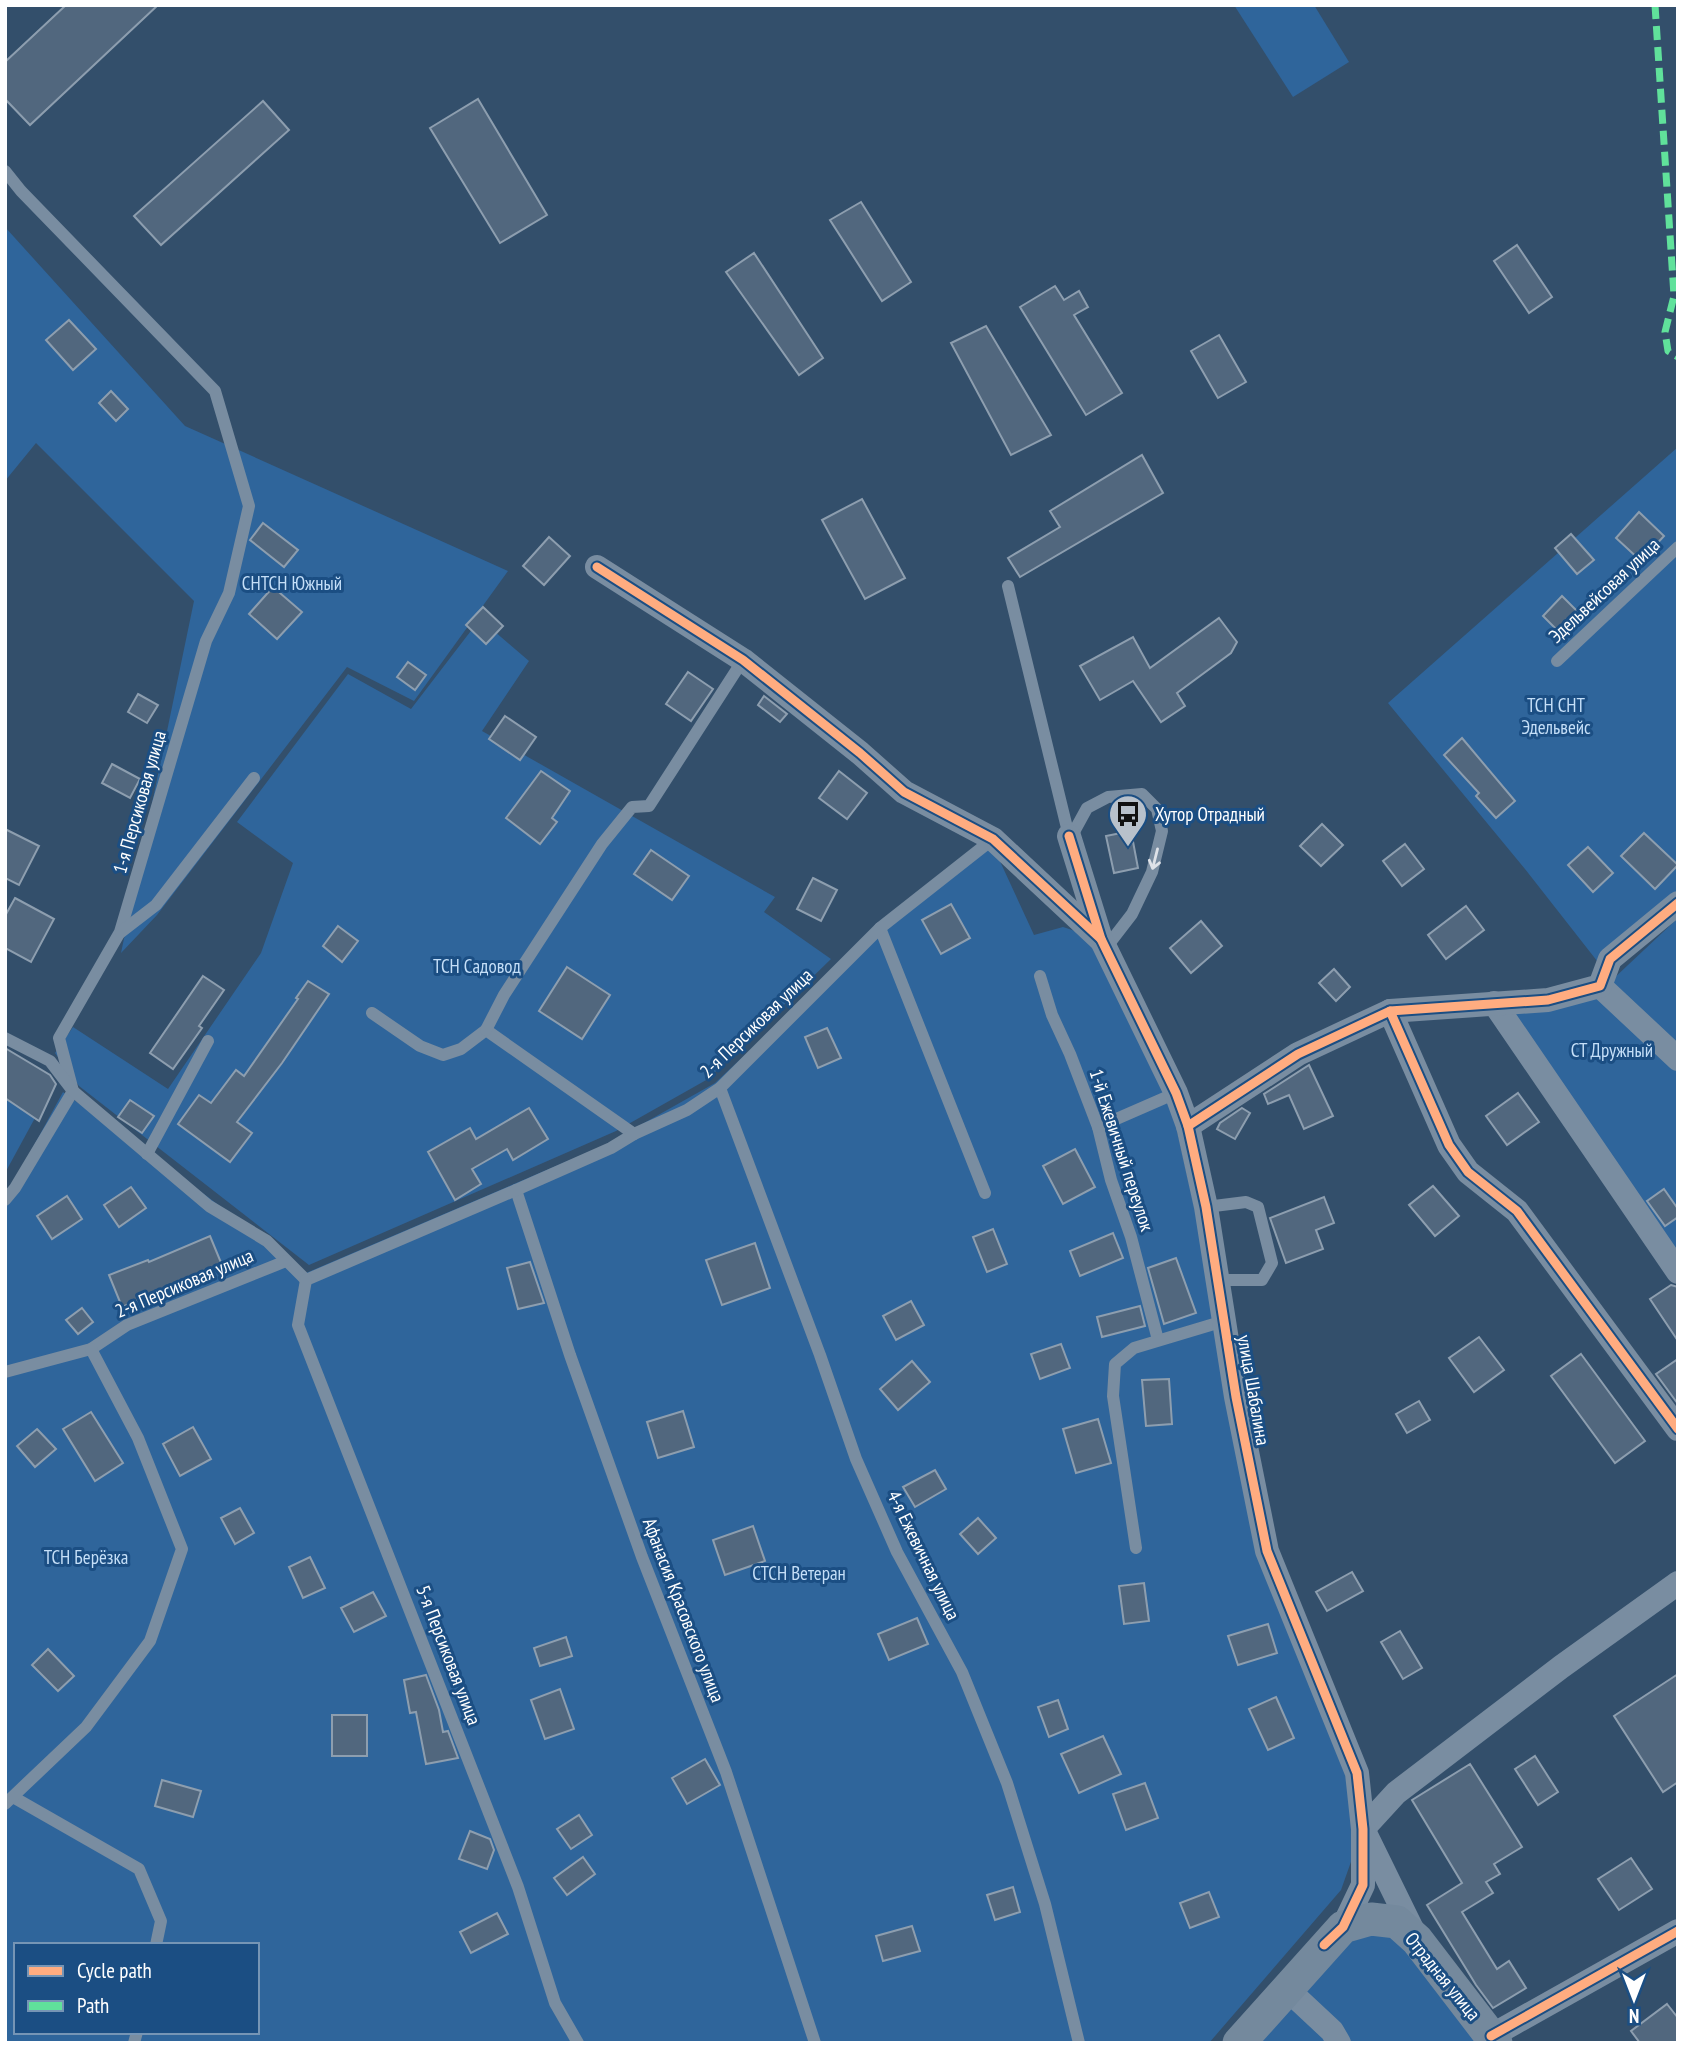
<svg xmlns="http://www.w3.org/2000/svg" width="1683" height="2048" font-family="'PT Sans Narrow',sans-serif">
<rect width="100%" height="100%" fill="#334f6b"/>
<g fill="#2f659b" fill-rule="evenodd">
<path d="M1234,5H1314L1349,62L1293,97Z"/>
<path d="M5,227L185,426L508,571L414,701L347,667L157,915L121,953L194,601L36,443L5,481Z"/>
<path d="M1678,447V898L1601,966L1525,869L1388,703Z"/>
<path d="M480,619L529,661L482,731L775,897L764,912L831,959L708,1079L616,1131L309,1265L79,1086L55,1053L73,1027L168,1089L261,953L293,863L237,822L348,674L411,709Z"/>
<path d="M992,844L1034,935L1063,927L1106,941L1158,1048L1272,1545L1364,1825L1341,1890L1209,2043H5V1199L63,1092L208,1197L306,1273L605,1145L715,1083L870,938ZM16,1945H257V2032H16Z"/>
<path d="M1678,918V1263L1507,1011L1611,981Z"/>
<path d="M5,1055L54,1083L5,1173Z"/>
<path d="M1371,1919L1417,1940L1495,2043H1241Z"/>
</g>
<g fill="#51677e" stroke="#8d9eaf" stroke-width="2">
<path d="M66,5H158L30,125L5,99V62Z"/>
<path d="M478,99L547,215L500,243L430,128Z"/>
<path d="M263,101L289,130L161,245L134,216Z"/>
<path d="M861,202L911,282L882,301L830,220Z"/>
<path d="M1517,245L1552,297L1529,313L1494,261Z"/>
<path d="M754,253L823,358L799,375L726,272Z"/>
<path d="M1055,286L1064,300L1079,291L1088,307L1074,315L1122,393L1086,415L1020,307Z"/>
<path d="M69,320L96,349L73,370L46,340Z"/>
<path d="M986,326L1051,435L1011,455L951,343Z"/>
<path d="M1219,335L1246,382L1218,398L1191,351Z"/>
<path d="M111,391L128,409L116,421L99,403Z"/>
<path d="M1142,455L1163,493L1020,577L1008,558L1060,527L1050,511Z"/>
<path d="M862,499L905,578L865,599L822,520Z"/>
<path d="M1639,512L1664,536L1641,561L1616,538Z"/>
<path d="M263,523L298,550L284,567L250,540Z"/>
<path d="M1571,534L1594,560L1577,574L1555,548Z"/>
<path d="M549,537L570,556L544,585L523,566Z"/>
<path d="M273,587L302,612L277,639L249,614Z"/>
<path d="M1562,596L1579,613L1560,633L1543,616Z"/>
<path d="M483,607L503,626L486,644L466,625Z"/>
<path d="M1219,618L1237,642L1231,653L1177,693L1185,706L1161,722L1133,681L1100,700L1080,666L1133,637L1150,668Z"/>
<path d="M408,662L426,675L415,690L397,677Z"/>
<path d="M688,672L713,689L691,721L666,704Z"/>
<path d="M138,694L158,705L147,723L128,712Z"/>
<path d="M764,696L787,714L780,722L758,705Z"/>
<path d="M505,716L536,737L520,760L489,739Z"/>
<path d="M1462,738L1515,801L1496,818L1476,796L1479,793L1444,755Z"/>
<path d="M112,764L140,779L130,798L102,783Z"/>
<path d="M541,771L570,791L552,818L557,822L540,844L506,818Z"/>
<path d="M839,771L867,793L847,819L819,798Z"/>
<path d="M1322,824L1343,845L1321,866L1300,846Z"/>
<path d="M5,829L39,846L19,885L5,878Z"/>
<path d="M1131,831L1138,868L1114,873L1106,836Z"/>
<path d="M1644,833L1678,865L1655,889L1621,856Z"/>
<path d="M1405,844L1424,869L1402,886L1383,861Z"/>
<path d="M1588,847L1613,873L1593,892L1568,865Z"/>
<path d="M651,850L689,876L672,900L634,874Z"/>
<path d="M813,878L837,890L821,921L797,909Z"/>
<path d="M15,898L54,919L31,962L5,948V916Z"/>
<path d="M951,904L970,938L941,954L922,920Z"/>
<path d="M1466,906L1484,930L1446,959L1428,935Z"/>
<path d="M1201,921L1222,946L1191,973L1170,948Z"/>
<path d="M338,926L358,941L342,962L323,946Z"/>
<path d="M567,967L610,995L582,1039L539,1011Z"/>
<path d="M1334,969L1350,987L1336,1001L1319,983Z"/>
<path d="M203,976L224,990L199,1026L202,1028L173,1069L150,1053Z"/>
<path d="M308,981L329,994L282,1063L237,1122L252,1133L230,1162L178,1124L199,1095L211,1103L236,1070L244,1076L298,999L296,998Z"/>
<path d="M827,1028L841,1058L818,1068L805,1037Z"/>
<path d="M5,1048L50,1075L56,1084L39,1121L5,1098Z"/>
<path d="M1309,1065L1333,1116L1304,1129L1289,1095L1268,1104L1264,1094Z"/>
<path d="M1518,1093L1539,1122L1507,1145L1486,1116Z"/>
<path d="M130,1100L154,1116L142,1133L118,1117Z"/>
<path d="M529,1108L548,1139L513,1160L507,1149L472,1169L481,1184L455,1200L428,1152L470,1128L476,1139Z"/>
<path d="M1242,1108L1250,1113L1235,1139L1217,1129L1220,1123Z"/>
<path d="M1075,1149L1095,1187L1063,1204L1043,1166Z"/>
<path d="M1433,1186L1459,1216L1435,1236L1409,1205Z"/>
<path d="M131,1187L146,1208L119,1227L104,1205Z"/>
<path d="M1664,1189L1678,1209V1217L1665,1226L1647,1201Z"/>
<path d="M67,1196L82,1219L52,1239L37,1216Z"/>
<path d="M1324,1197L1334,1223L1316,1230L1323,1249L1286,1263L1270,1218Z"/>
<path d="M993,1229L1007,1264L987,1272L973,1237Z"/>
<path d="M1113,1233L1123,1258L1080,1276L1070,1251Z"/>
<path d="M210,1236L222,1265L122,1307L109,1275L148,1260L149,1262Z"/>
<path d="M755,1243L770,1288L722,1305L706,1260Z"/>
<path d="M1176,1258L1196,1313L1164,1324L1148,1268Z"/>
<path d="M530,1262L544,1303L518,1309L507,1268Z"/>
<path d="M1671,1285L1678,1287V1341L1650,1299Z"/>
<path d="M911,1301L924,1325L896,1340L883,1316Z"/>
<path d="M1140,1306L1145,1326L1102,1337L1097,1317Z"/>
<path d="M82,1308L93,1322L78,1334L66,1320Z"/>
<path d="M1479,1337L1504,1370L1474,1392L1449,1358Z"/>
<path d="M1061,1344L1070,1368L1040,1379L1031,1354Z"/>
<path d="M1581,1354L1645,1441L1615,1463L1551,1376Z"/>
<path d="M1678,1359V1404L1656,1374Z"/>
<path d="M912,1361L930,1382L898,1410L880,1389Z"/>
<path d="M1169,1379L1172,1424L1146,1426L1142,1380Z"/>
<path d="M1419,1401L1430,1420L1407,1433L1396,1414Z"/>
<path d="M683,1411L694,1447L658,1458L647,1422Z"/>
<path d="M91,1412L123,1463L95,1481L63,1429Z"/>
<path d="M1098,1419L1111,1463L1076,1473L1063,1429Z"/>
<path d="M193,1427L211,1459L180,1476L163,1444Z"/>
<path d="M37,1429L56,1449L35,1467L17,1446Z"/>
<path d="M935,1470L946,1489L915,1507L903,1487Z"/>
<path d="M240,1508L254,1533L235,1544L221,1518Z"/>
<path d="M978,1518L996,1538L978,1554L960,1534Z"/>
<path d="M753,1526L765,1561L725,1575L713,1540Z"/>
<path d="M310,1557L325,1588L303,1598L289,1567Z"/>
<path d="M1352,1572L1363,1591L1327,1611L1316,1592Z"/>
<path d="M1144,1583L1149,1621L1124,1624L1119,1586Z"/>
<path d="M373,1592L386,1616L354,1632L341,1608Z"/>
<path d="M917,1618L928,1644L889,1660L878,1634Z"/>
<path d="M1268,1624L1277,1653L1238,1665L1228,1636Z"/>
<path d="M1400,1631L1422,1668L1403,1679L1381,1642Z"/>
<path d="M566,1637L572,1656L540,1666L534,1648Z"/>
<path d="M48,1649L74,1676L58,1691L32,1665Z"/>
<path d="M1678,1674V1782L1663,1792L1614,1716Z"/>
<path d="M426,1675L439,1710L443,1732L448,1731L458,1758L426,1764L416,1712L410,1713L404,1680Z"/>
<path d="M560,1689L574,1729L545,1739L531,1700Z"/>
<path d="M1276,1697L1294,1738L1268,1750L1249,1709Z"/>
<path d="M1058,1700L1068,1729L1049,1737L1038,1707Z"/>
<rect x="332" y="1715" width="35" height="41"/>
<path d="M1103,1736L1121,1774L1079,1793L1061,1754Z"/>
<path d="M1535,1756L1558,1792L1538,1805L1515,1769Z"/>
<path d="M705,1759L720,1785L687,1804L672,1778Z"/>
<path d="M1470,1764L1522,1847L1494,1864L1500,1874L1486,1882L1493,1893L1462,1912L1497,1969L1509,1961L1526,1988L1493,2008L1476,1985L1427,1905L1462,1883L1412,1800Z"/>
<path d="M162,1780L201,1791L193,1817L155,1806Z"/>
<path d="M1145,1783L1158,1818L1126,1830L1113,1794Z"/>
<path d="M579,1815L592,1835L571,1849L557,1829Z"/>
<path d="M470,1831L490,1839L494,1850L487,1869L459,1859Z"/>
<path d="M583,1857L595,1874L567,1895L554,1878Z"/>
<path d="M1631,1858L1652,1889L1619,1910L1598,1879Z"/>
<path d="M1013,1887L1020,1912L995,1920L987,1895Z"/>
<path d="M1209,1892L1219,1917L1190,1928L1180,1903Z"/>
<path d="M497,1913L508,1934L471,1953L460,1932Z"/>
<path d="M912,1926L920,1951L883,1961L876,1936Z"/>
<path d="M1667,2004L1678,2018V2043H1640L1631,2031Z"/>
</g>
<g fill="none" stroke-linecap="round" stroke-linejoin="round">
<g stroke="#798da1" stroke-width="12">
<path d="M5,171L21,191L215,391L249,506L229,593L206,641L120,932L59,1038L73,1091L15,1188L5,1200"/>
<path d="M1008,586L1069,836"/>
<path d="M1557,661L1678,547"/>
<path d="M1070,839L1087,808L1108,797L1142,794L1157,809L1162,831L1152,872L1132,914L1105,949"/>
<path d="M880,928L985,1193"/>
<path d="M121,932L156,905L254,778"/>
<path d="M1040,976L1052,1015L1070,1054L1098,1127L1111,1180L1131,1237L1158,1340"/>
<path d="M372,1013L420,1046L443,1055L461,1049L486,1030L634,1134"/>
<path d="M486,1030L504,995L602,844L632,807L649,806L743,660"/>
<path d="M5,1038L50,1061L73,1091L209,1206L267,1241L306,1280"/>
<path d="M720,1088L820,1355L856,1459L897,1552L962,1672L1007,1783L1045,1904L1079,2043"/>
<path d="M1098,1127L1176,1093"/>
<path d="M147,1154L208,1041"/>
<path d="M516,1190L570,1355L642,1557L726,1772L815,2043"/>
<path d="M1206,1207L1246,1202L1258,1207L1272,1263L1262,1280H1219"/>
<path d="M306,1280L516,1190L611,1148L634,1134L687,1110L720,1088L880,928L993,839"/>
<path d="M306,1280L298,1325L518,1887L555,2003L578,2043"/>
<path d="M5,1372L91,1349L127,1325L286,1261"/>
<path d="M1136,1548L1113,1396L1115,1364L1134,1348L1224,1321"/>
<path d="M13,1797L139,1869L161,1921L156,1945"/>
<path d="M5,1804L86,1727L150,1641L182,1549L138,1438L91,1349"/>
<path d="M134,2043L137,2032"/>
</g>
<g stroke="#798da1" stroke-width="24">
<path d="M597,567L743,660L860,753L904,792L993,839L1100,939"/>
<path d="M1069,836L1101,939L1176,1093L1188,1126L1206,1207L1236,1397L1267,1551L1357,1773L1363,1829V1885L1343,1927"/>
<path d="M1600,986L1678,1059"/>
<path d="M1494,1003L1678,1272"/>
<path d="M1390,1011L1449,1145L1468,1172L1517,1211L1678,1429"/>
<path d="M1188,1126L1298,1054L1390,1011L1548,1000L1600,986L1610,959L1678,903"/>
<path d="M1363,1829L1396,1793L1561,1667L1678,1583"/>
<path d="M1365,1833L1415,1935"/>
<path d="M1287,1989L1332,2031L1339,2043"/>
<path d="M1491,2036L1678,1931"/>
</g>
<path stroke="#74899d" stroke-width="33" d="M1239,2043L1343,1927L1371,1919L1397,1922L1417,1940L1496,2043"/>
<path stroke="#60e19b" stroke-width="7" stroke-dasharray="14 7" stroke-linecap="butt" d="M1655,5L1674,296L1665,332L1668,351L1678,357"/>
<defs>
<g id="cycleway">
<path d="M597,567L743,660L860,753L904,792L993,839L1101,939"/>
<path d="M1069,836L1101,939L1176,1093L1188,1126L1206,1207L1236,1397L1267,1551L1357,1773L1363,1829V1885L1343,1927L1324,1945"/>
<path d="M1390,1011L1449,1145L1468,1172L1517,1211L1678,1429"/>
<path d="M1188,1126L1298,1054L1390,1011L1548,1000L1600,986L1610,959L1678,903"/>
<path d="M1491,2036L1678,1931"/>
</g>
</defs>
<use href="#cycleway" stroke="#1b4e83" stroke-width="13"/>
<use href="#cycleway" stroke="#ffac80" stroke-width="9"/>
</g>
<defs><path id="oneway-shaft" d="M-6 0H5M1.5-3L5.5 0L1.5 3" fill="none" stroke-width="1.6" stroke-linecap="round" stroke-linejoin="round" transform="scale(1.75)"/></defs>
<use stroke="#dee2e8" href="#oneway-shaft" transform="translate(1155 859) rotate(104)"/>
<defs>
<symbol id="bus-pin" viewBox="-11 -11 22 30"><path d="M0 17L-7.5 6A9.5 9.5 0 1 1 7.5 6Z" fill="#b8c1cb" stroke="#1b4e83"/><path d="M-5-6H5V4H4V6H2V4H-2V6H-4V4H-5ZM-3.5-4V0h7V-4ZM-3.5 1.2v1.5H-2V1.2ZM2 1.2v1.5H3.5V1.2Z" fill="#111"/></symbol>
</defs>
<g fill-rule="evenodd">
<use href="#bus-pin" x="1106" y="792" width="44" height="60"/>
</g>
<g text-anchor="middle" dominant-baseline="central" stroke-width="6" stroke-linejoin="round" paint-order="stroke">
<g font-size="19" fill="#c5dff8" stroke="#1b4e83">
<text x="292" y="583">СНТСН Южный</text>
<text x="1556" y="705">ТСН СНТ<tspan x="1556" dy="22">Эдельвейс</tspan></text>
<text x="477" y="966">ТСН Садовод</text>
<text x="1612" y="1050">СТ Дружный</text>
<text x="86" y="1557">ТСН Берёзка</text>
<text x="799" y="1573">СТСН Ветеран</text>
</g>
<g font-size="19" fill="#fff" stroke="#1b4e83">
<text transform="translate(1604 590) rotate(-43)">Эдельвейсовая улица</text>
<text transform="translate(139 802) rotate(-74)">1-я Персиковая улица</text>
<text transform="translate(756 1023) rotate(-44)">2-я Персиковая улица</text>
<text transform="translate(1122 1150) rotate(72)">1-й Ежевичный переулок</text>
<text transform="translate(184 1283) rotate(-23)">2-я Персиковая улица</text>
<text transform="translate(1254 1390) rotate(80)">улица Шабалина</text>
<text transform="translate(924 1555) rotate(64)">4-я Ежевичная улица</text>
<text transform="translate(684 1610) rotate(69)">Афанасия Красовского улица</text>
<text transform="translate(449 1655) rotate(69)">5-я Персиковая улица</text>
<text transform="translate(1443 1976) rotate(51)">Отрадная улица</text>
</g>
<g font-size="19" fill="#fff" stroke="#1b4e83" text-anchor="start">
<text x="1155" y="814">Хутор Отрадный</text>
</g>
</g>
<rect width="1683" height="2048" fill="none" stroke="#ffffff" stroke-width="14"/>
<rect x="14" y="1943" width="245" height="91" fill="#1b4e83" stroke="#7695b5" stroke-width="2"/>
<rect x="28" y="1966" width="35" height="10" fill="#ffac80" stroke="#7695b5" stroke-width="2"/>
<text x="77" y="1978" font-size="21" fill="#ffffff">Cycle path</text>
<rect x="28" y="2001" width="35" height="10" fill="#60e19b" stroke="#7695b5" stroke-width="2"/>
<text x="77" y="2013" font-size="21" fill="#ffffff">Path</text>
<g transform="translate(1634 1999) rotate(180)" stroke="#1b4e83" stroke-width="5" paint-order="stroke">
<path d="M0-5L12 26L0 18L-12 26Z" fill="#ffffff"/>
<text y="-10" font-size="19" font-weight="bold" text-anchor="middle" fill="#ffffff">N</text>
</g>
</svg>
